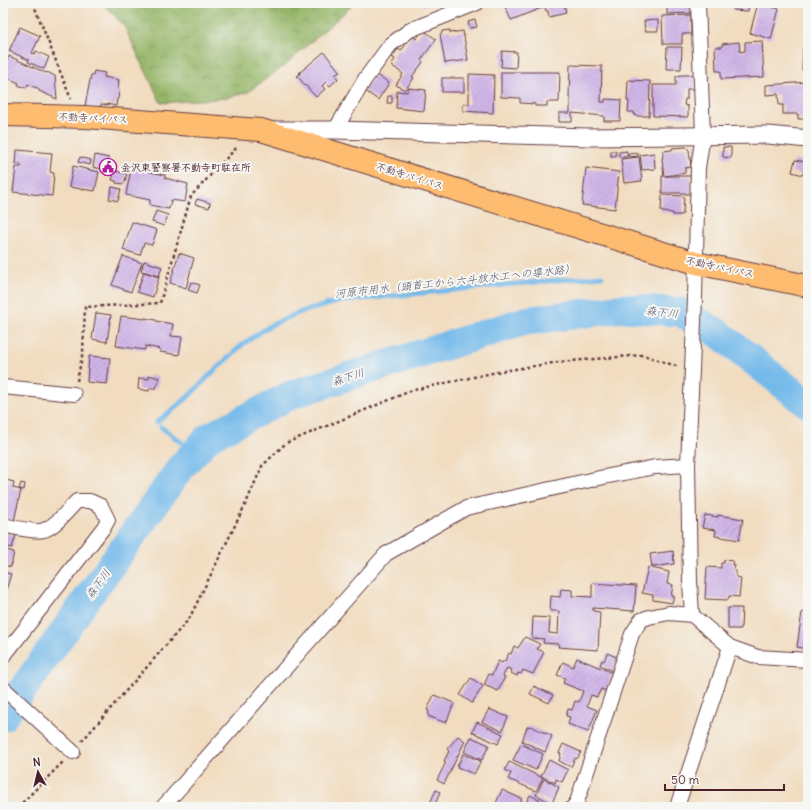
<svg xmlns="http://www.w3.org/2000/svg" width="811" height="810" font-family="Delius,'Klee One',sans-serif">
<defs>
<pattern id="forest-crowns" width="20" height="18" patternUnits="userSpaceOnUse"><rect width="20" height="18" fill="#96b669"/><path d="M2 6a3 3 0 1 1 6 0M12 15a3 3 0 1 1 6 0" fill="none" stroke="#7c9357"/></pattern>
<pattern id="building-hatch" width="6" height="6" patternUnits="userSpaceOnUse"><rect width="6" height="6" fill="#d0b6e8"/><path d="M-1 1l2-2M0 6l6-6M5 7l2-2" fill="none" stroke="#b49cc7"/></pattern>
</defs>
<rect width="100%" height="100%" fill="#f6f6f2"/>
<filter id="ink" filterUnits="userSpaceOnUse"><feTurbulence type="fractalNoise" baseFrequency=".025" numOctaves="2"/><feDisplacementMap in="SourceGraphic" scale="8" xChannelSelector="R" yChannelSelector="G"/><feConvolveMatrix kernelMatrix="1 2 1 2 8 2 1 2 1" color-interpolation-filters="sRGB"/></filter>
<filter id="wash" filterUnits="userSpaceOnUse"><feTurbulence type="fractalNoise" baseFrequency=".012" numOctaves="4" result="noise"/><feDisplacementMap in="SourceGraphic" scale="16" xChannelSelector="R" yChannelSelector="G"/><feGaussianBlur stdDeviation="0.9" result="paint"/><feColorMatrix in="noise" values="0 0 0 0 0 0 0 0 0 0 0 0 0 0 0 0 0 1.4 0 .05"/><feComposite in="paint" operator="in"/></filter>
<g filter="url(#wash)">
<rect width="100%" height="100%" fill="#f1dcbf"/>
<path fill="url(#forest-crowns)" stroke="#706a4a" d="M103,3H355L284,66L248,92L226,98L161,103L124,26Z"/>
<g fill="none" stroke-linecap="round" stroke-linejoin="round">
<g stroke="#73b9ea" stroke-width="5">
<path d="M157,422L186,399L213,372L243,344L271,325L301,312L341,301L504,285L602,276"/>
<path d="M161,427L181,442"/>
</g>
<path stroke="#73b9ea" stroke-width="29" d="M3,717L181,467L209,437L293,394L525,321L624,308L680,312L718,333L808,404"/>
</g>
<g id="blocks">
<g fill="url(#building-hatch)">
<path d="M422,3H433L434,4L423,6Z"/>
<path d="M437,3H453V4L438,6Z"/>
<path d="M503,3H542L544,7L511,20Z"/>
<path d="M544,3H564L566,13L549,17L548,11H546Z"/>
<path d="M667,3H691L692,13L667,14Z"/>
<path d="M733,3H749L748,11L733,10Z"/>
<path d="M758,3L779,9L771,39L750,33Z"/>
<path d="M691,15V34H682V44H663L662,16Z"/>
<path d="M475,20L477,27L470,28L468,22Z"/>
<path d="M658,20V31H645L644,21Z"/>
<path d="M20,27L40,36L32,53L35,54L36,51L49,57L44,69L28,62L29,60L9,51Z"/>
<path d="M423,30L436,39L421,60L423,62L412,77L414,78L405,90L396,85L403,74L391,65L395,59L392,57L398,49L401,51L412,36L416,39Z"/>
<path d="M450,30V33L463,31L468,60L445,63L440,34L442,33V31Z"/>
<path d="M762,41L764,77L721,79V71H716L715,47H722V44L739,42L740,52L745,51V42Z"/>
<path d="M667,47H682L681,69H666Z"/>
<path d="M803,49H808V70H802Z"/>
<path d="M502,51L517,52L516,68L501,67Z"/>
<path d="M324,52L340,72L335,75L338,79L330,86L326,82L322,86L325,89L316,97L297,76L300,74L299,73Z"/>
<path d="M9,56L46,73L47,72L55,76L57,99L39,91V89L36,87V88L28,84L26,88L18,85L19,83L3,76V69Z"/>
<path d="M570,65L602,66L601,102H605V99L621,100L620,121H604V116L572,113V122H559V113H570V98H569Z"/>
<path d="M94,71L105,73L104,77L119,80L118,89L119,90L118,99H117L116,106L107,104V105L101,104L100,109L85,106L91,75H93Z"/>
<path d="M501,72H560L559,102H547V106H535V104L520,103V98L501,97Z"/>
<path d="M376,74L389,83L378,100L364,90Z"/>
<path d="M469,74L494,75L493,113L463,111V104H469Z"/>
<path d="M682,75H695V89H687V99H685L684,105L688,106V117L653,116V85H676V76Z"/>
<rect x="442" y="78" width="22" height="14"/>
<path d="M628,80L650,81L649,116H635L634,112H628L629,101H627Z"/>
<path d="M808,82V119H798V114H783V105H779L778,94L766,95V85Z"/>
<path d="M408,88L426,90L424,111L396,108L397,91L407,92Z"/>
<path d="M388,96H392V103H387Z"/>
<path d="M686,147L689,150L691,167L685,168V173L665,176H691V194H685V193H662V176H664L662,160L663,155V151L672,150V148Z"/>
<path d="M723,147H731V158L723,157Z"/>
<path d="M17,150L52,153L50,172L54,173L52,196L13,192L16,167H21V164H16Z"/>
<rect x="611" y="151" width="5" height="5"/>
<path d="M627,151V157H619V152Z"/>
<path d="M638,153V156L629,157L628,154Z"/>
<path d="M654,153L655,169L642,170L640,155Z"/>
<path d="M95,155L109,158L106,170L93,167Z"/>
<path d="M80,157L91,160L90,165L78,162Z"/>
<path d="M639,157L642,181L624,183L621,159Z"/>
<path d="M795,160L806,162L803,175L792,172Z"/>
<path d="M73,166L99,172L95,191L69,187Z"/>
<path d="M131,168L165,175V178L188,184L185,202L171,200L169,209L150,205V200L126,195Z"/>
<path d="M586,168L619,172L615,209L582,205Z"/>
<path d="M115,171L127,174L124,184L116,183V181L112,180Z"/>
<path d="M112,187L121,189L118,201L109,199Z"/>
<path d="M662,195L684,196L683,213L682,215H673V213L662,212V211H661Z"/>
<path d="M197,199L210,203L209,208L195,204Z"/>
<path d="M156,211L168,215L164,226L152,222Z"/>
<path d="M132,222L157,230L152,245L144,243L140,255L123,250Z"/>
<path d="M179,253L194,258L186,288L170,283Z"/>
<path d="M123,256L142,263L131,292L112,285Z"/>
<path d="M144,261L162,267L159,276L141,271Z"/>
<path d="M144,272L159,277L153,297L137,292Z"/>
<path d="M191,282L200,285L197,293L188,290Z"/>
<path d="M96,313L111,315L107,342L92,339Z"/>
<path d="M121,316L145,319V318L156,320V321L173,324L171,336L182,337L179,355L160,352V349L145,346V350L116,346Z"/>
<rect x="3" y="343" width="2" height="14"/>
<path d="M89,356L110,358L107,384L87,382Z"/>
<path d="M149,375L159,378L156,388H150L149,391L138,389L139,378L149,379Z"/>
<path d="M3,478H6V480L14,482L13,488L21,490L14,521L3,518Z"/>
<path d="M21,483L25,484L24,490L19,489Z"/>
<path d="M705,515L718,517V515L743,519L739,540L715,536L716,530L702,528Z"/>
<path d="M3,532L16,535L12,548L3,546Z"/>
<path d="M3,549L14,552L11,567L3,565Z"/>
<path d="M673,551L674,564L652,567L650,554Z"/>
<path d="M724,560L733,561L732,565H735L734,571H736V577L741,578L739,597L729,596L728,600L705,599L707,567L721,568V563H724Z"/>
<path d="M648,567L669,572L667,584L673,585L671,596H674L672,603L653,600V595L642,593Z"/>
<path d="M3,572L11,574L6,590L3,589Z"/>
<path d="M592,583L636,586L634,611L593,608V611L600,612L598,650L558,647L559,644L543,643L544,639L532,638L533,617L550,618L549,633L558,634L559,611H550L551,596L560,597L561,589L572,590V596L592,597Z"/>
<path d="M728,608H742L741,629H728Z"/>
<path d="M802,612L808,613V649L797,647Z"/>
<path d="M525,637L540,644L537,649L544,652L533,674L523,670L521,674L518,673L517,676L511,673L512,670L507,668L503,676L505,677L498,691L484,685L489,674L492,675L498,661L502,663L504,660L505,661L509,653L511,654L514,646L518,648Z"/>
<path d="M607,653L619,658L613,671L600,665L602,660L604,661Z"/>
<path d="M577,658L613,673L606,691L601,689L597,697L591,695L587,706L597,710L588,732L568,724L570,717L566,716L568,709L572,710L575,701L579,702L583,691L563,683L565,678L557,675L563,662L573,667Z"/>
<path d="M471,678L483,686L472,703L460,695Z"/>
<path d="M534,686L553,695L549,703L530,694Z"/>
<path d="M434,695L454,703L446,723L428,716L429,711L427,710Z"/>
<path d="M489,709L508,717L502,731L482,722Z"/>
<path d="M477,722L503,734L498,744L472,732Z"/>
<path d="M530,726L552,736L545,752L522,741L527,727Z"/>
<path d="M458,736L465,741L444,784L437,780L446,762L444,761L449,751L447,749Z"/>
<path d="M471,737L489,745L482,760L464,752Z"/>
<path d="M521,744L543,754L536,770L513,760Z"/>
<path d="M563,744L581,752L577,759L575,758L571,767L559,761L561,754L559,753Z"/>
<path d="M463,754L481,761L474,774L457,767Z"/>
<path d="M549,760L568,770L562,782L556,779L555,783L541,776Z"/>
<path d="M509,762L543,778L536,791L508,779L511,773L505,770Z"/>
<path d="M544,779L559,787L552,803L536,795Z"/>
<path d="M436,790L440,792L435,805L430,803Z"/>
<path d="M502,790L522,799L518,807H506L496,803Z"/>
<path d="M530,795L548,804L547,807H524Z"/>
</g>
</g>
</g>
<g filter="url(#ink)">
<use href="#blocks" fill-opacity="0" stroke="#633b41" stroke-width="1"/>
<g fill="none" stroke-linecap="round" stroke-linejoin="round">
<defs>
<g id="minor">
<path d="M335,130L365,79L390,45L410,30L477,3"/>
<path d="M3,387L74,394"/>
<path d="M3,525C12,527 36,533 44,530C56,526 68,510 77,501H90L101,506L108,520L104,527L3,657"/>
<path d="M692,615L690,582L688,465L695,298L698,168L703,135L698,3"/>
<path d="M3,688L73,752"/>
<path d="M163,807L386,554L466,508L604,477L655,467L688,465"/>
<path d="M573,807L577,802L632,634L641,620L649,617L669,613L692,615L730,647L758,657L808,660"/>
<path d="M677,807L730,647"/>
</g>
<path id="tertiary" d="M276,130H335L589,137L768,135L808,139"/>
<path id="trunk" d="M3,115L85,117L261,130L696,263L808,286"/>
</defs>
<use href="#minor" stroke="#633b41" stroke-width="16"/>
<use href="#tertiary" stroke="#633b41" stroke-width="19"/>
<use href="#trunk" stroke="#633b41" stroke-width="24"/>
<g stroke="#633b41" stroke-width="2.5" stroke-dasharray="3 3" stroke-linecap="butt">
<path d="M33,3L71,99"/>
<path d="M77,381L83,352L85,307L160,303L191,196L238,146"/>
<path d="M82,741L189,619L247,501L262,466L286,443L413,390L497,372L559,362L643,355L679,367"/>
<path d="M18,807L63,762"/>
</g>
<use href="#minor" stroke="#fff" stroke-width="14"/>
<use href="#tertiary" stroke="#fff" stroke-width="17"/>
<use href="#trunk" stroke="#febc70" stroke-width="22"/>
</g>
</g>
<defs>
<symbol id="civic-ring" viewBox="-11 -11 22 22"><circle r="9.5" fill="#f6f6f2" stroke="#b5179e" stroke-width="1.5"/><path d="M-.6-6.5H3V-4.5H.6V-3L4-1V1h2V6H-6V1h2V-1L-.6-3ZM-1.2 2.5V6h2.4V2.5Z" fill="#b5179e"/></symbol>
</defs>
<g fill-rule="evenodd">
<use href="#civic-ring" x="98" y="157" width="20" height="20"/>
</g>
<g text-anchor="middle" dominant-baseline="central" stroke-width="4" stroke-linejoin="round" paint-order="stroke">
<g font-size="10" fill="#4a1f2b" stroke="#f6f6f2">
<text transform="translate(93 118) rotate(3)">不動寺バイパス</text>
<text transform="translate(410 176) rotate(17)">不動寺バイパス</text>
<text transform="translate(720 267) rotate(12)">不動寺バイパス</text>
</g>
<g font-size="10" font-weight="bold" fill="#4a1f2b" stroke="#f6f6f2" text-anchor="start">
<text x="121" y="167">金沢東警察署不動寺町駐在所</text>
</g>
<g font-size="11" font-style="italic" fill="#58556e" stroke="#f6f6f2">
<text transform="translate(455 281) rotate(-6)">河原市用水（頭首工から六斗放水工への導水路）</text>
<text transform="translate(662 312) rotate(6)">森下川</text>
<text transform="translate(348 377) rotate(-18)">森下川</text>
<text transform="translate(98 584) rotate(-55)">森下川</text>
</g>
</g>
<rect width="811" height="810" fill="none" stroke="#f6f6f2" stroke-width="16"/>
<g transform="translate(38 772) rotate(352)" stroke="#f6f6f2" stroke-width="3" paint-order="stroke">
<path d="M0-3L7 15L0 10L-7 15Z" fill="#4a1f2b"/>
<text y="-6" font-size="11" font-weight="bold" text-anchor="middle" fill="#4a1f2b">N</text>
</g>
<path d="M665 784v6h119v-6" fill="none" stroke="#4a1f2b" stroke-width="2"/>
<text x="671" y="784" font-size="12" fill="#4a1f2b" stroke="#f6f6f2" stroke-width="3" paint-order="stroke">50 m</text>
</svg>
